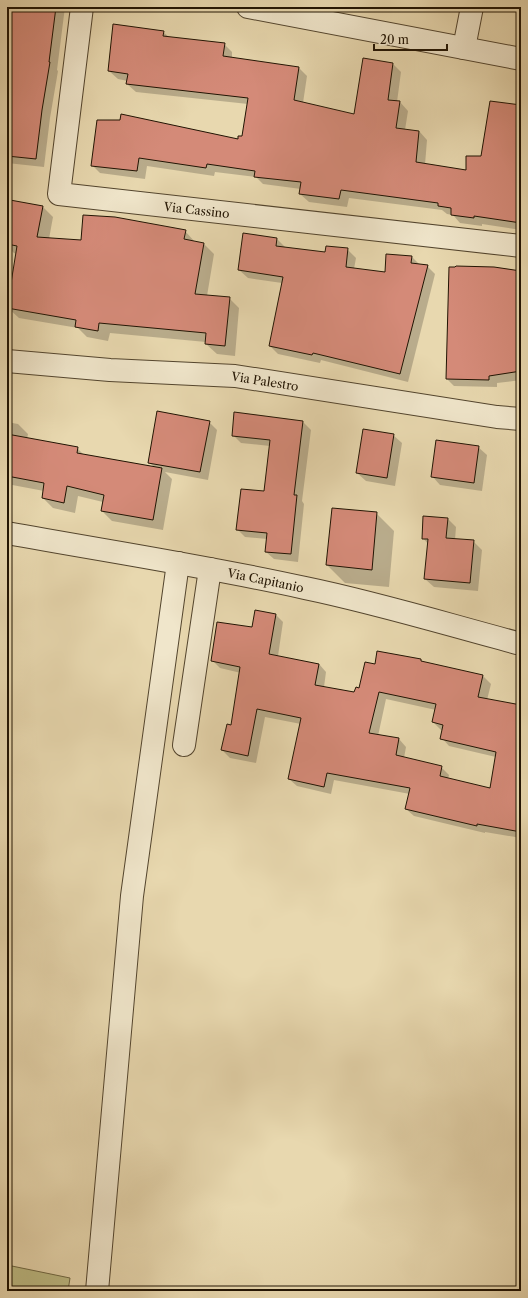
<svg xmlns="http://www.w3.org/2000/svg" width="528" height="1298" font-family="'Libre Caslon Text',serif">
<rect width="100%" height="100%" fill="#e8d8af"/>
<filter id="stains"><feTurbulence type="fractalNoise" baseFrequency=".005" numOctaves="4"/><feColorMatrix values="0 0 0 0 .2 0 0 0 0 .09 0 0 0 0 .02 0 0 0 .5 -.17"/></filter>
<radialGradient id="worn" r=".72"><stop offset=".6" stop-color="#630" stop-opacity="0"/><stop offset="1" stop-color="#630" stop-opacity=".3"/></radialGradient>
<path fill="#bebc85" stroke="#706844" d="M7,1265L70,1278L68,1291H7Z"/>
<g fill="#0003" fill-rule="evenodd">
<path d="M7,7H65L57,70L58,71L50,118L44,167L7,163Z"/>
<path d="M516,7H521V25L518,22Z"/>
<path d="M163,32L169,37L224,44L232,52V59L299,68L307,76L303,103L355,115L393,64L401,72L397,102H400L408,111L405,130L419,131L427,140L425,165L467,172L482,157L521,106V230L482,224V226L460,223L453,215L447,214L442,210L349,198L347,207L309,202L300,194L301,189L263,184L256,177L215,172L214,176L147,166L145,179L100,173L92,165L239,141L243,138L248,104L136,92L127,84L128,81L118,79L109,71Z"/>
<path d="M42,206L53,217L49,239L82,242L185,231L195,242L204,244L214,254L207,296L229,298L239,308L235,356L217,354L206,344V342L110,333L108,341L87,337L78,328L19,318L8,308L17,254L14,253L7,246V223Z"/>
<path d="M277,239L285,247L326,253L347,249L356,258L354,269L386,273L387,255L412,257L420,265L427,266L435,274L408,382L321,360L320,363L278,354L270,346L282,283L248,278L239,270Z"/>
<path d="M521,272V380L497,383V387L454,386L447,379Z"/>
<path d="M7,422L18,424L28,434L27,439L77,448L84,455L154,467L149,462L209,422L217,430L208,480L165,472L172,479L163,530L112,521L102,511L103,502L78,496L75,513L53,508L43,498L44,491L7,484Z"/>
<path d="M303,422L311,430L302,501L304,504L298,562L274,559L266,552L267,539L245,537L237,529L264,492L270,446L241,443L233,435Z"/>
<path d="M393,435L402,443L395,486L366,481L357,473Z"/>
<path d="M478,447L487,455L482,491L440,485L432,476Z"/>
<path d="M518,459L521,460V493L517,488Z"/>
<path d="M376,513L394,531L389,587L345,583L327,565Z"/>
<path d="M448,519L456,527L455,540L473,541L482,550L478,591L434,587L425,579L428,544L423,538Z"/>
<path d="M275,614L283,622L278,656L319,664L326,672L324,687L355,693L360,689L375,665L421,660L423,662L483,676L491,684L487,700L521,706V838L485,832V833L414,816L406,809L410,794L334,780L331,794L297,786L289,779L301,724L265,717L256,763L230,758L222,750L232,726L241,673L220,668L212,660L252,628ZM386,699L436,710L433,722L441,730H443L442,738L449,746L496,757L490,789L448,779L449,775L441,767L404,758L406,747L399,739L378,736Z"/>
</g>
<g fill="#d48a78" stroke="#211403" fill-rule="evenodd">
<path d="M12,7H56L49,62H50L42,110L36,159L7,156V43Z"/>
<path d="M113,24L164,31L163,36L225,43L223,56L299,67L294,100L354,114L363,58L393,63L388,100L400,101L396,128L419,131L416,162L466,170V156H481L490,101L521,105V223L474,216V218L451,215V208L438,206V203L341,190L339,199L299,194L301,182L254,177L255,171L207,164L206,168L139,158L137,171L91,166L97,120H120L121,114L238,139V136H242L248,98L126,84L128,74L108,71Z"/>
<path d="M10,200L43,206L37,237L81,240L83,215L115,217L186,230L184,239L204,243L195,294L230,297L225,346L205,344L206,333L99,323L98,331L75,327L76,320L7,308L17,246L7,244V218Z"/>
<path d="M243,233L277,238L276,246L325,252L326,246L348,248L346,267L385,272L386,254L412,256L411,263L428,265L400,374L313,353L312,355L269,346L283,277L238,270Z"/>
<path d="M456,266L494,267L521,271V371L489,376V380L446,379L449,267H455Z"/>
<path d="M157,411L210,421L200,472L148,463Z"/>
<path d="M234,412L303,421L294,495H297L291,554L265,552L267,533L236,530L241,489L264,491L270,440L232,436Z"/>
<path d="M363,429L394,434L387,478L356,473Z"/>
<path d="M7,434L78,447L77,453L162,468L153,520L101,511L104,495L67,486L64,503L42,498L44,483L7,476Z"/>
<path d="M436,440L479,446L474,483L431,477Z"/>
<path d="M332,508L377,512L372,570L326,565Z"/>
<path d="M423,516L448,518L446,538L474,540L470,583L424,579L428,539H422Z"/>
<path d="M255,610L276,614L269,654L319,664L315,685L354,692L356,687L359,688L365,662L375,664L377,651L421,659V661L483,675L478,697L521,705V832L477,824V826L405,809L410,788L327,773L324,787L288,779L301,718L257,709L248,756L221,750L227,724L231,725L240,667L211,661L217,622L252,627ZM379,692L436,704L432,722L443,725L440,739L496,752L490,788L440,776L442,766L396,755L399,738L369,733Z"/>
</g>
<g fill="none" stroke-linecap="round" stroke-linejoin="round">
<defs>
<g id="street">
<path id="s1" d="M82,7L59,194L521,246"/>
<path d="M248,7L521,59"/>
<path d="M464,48L472,7"/>
<path id="s2" d="M7,361L110,370L235,376L497,417L521,419"/>
<path id="s3" d="M7,533C106,551 206,566 305,588C378,603 449,625 521,644"/>
<path d="M184,745L210,569"/>
<path d="M97,1291L132,896L178,563"/>
</g>
</defs>
<use href="#street" stroke="#53452e" stroke-width="24"/>
<use href="#street" stroke="#f0e6cb" stroke-width="22"/>
</g>
<g text-anchor="middle" dominant-baseline="central" stroke-width="3" stroke-linejoin="round" paint-order="stroke">
<g font-size="12" fill="#211403" stroke="#f0e6cb">
<text stroke="none"><textPath href="#s1" startOffset="327">Via Cassino</textPath></text>
<text stroke="none"><textPath href="#s2" startOffset="259">Via Palestro</textPath></text>
<text stroke="none"><textPath href="#s3" startOffset="263">Via Capitanio</textPath></text>
</g>
</g>
<rect width="528" height="1298" fill="none" stroke="#e8d8af" stroke-width="24"/>
<rect x="8" y="8" width="512" height="1282" fill="none" stroke="#211403" stroke-width="2"/>
<rect x="12" y="12" width="504" height="1274" fill="none" stroke="#211403"/>
<path d="M374 44v6h73v-6" fill="none" stroke="#211403" stroke-width="2"/>
<text x="380" y="44" font-size="12" fill="#211403" stroke="#f0e6cb" stroke-width="3" paint-order="stroke">20 m</text>
<rect width="100%" height="100%" filter="url(#stains)"/>
<rect width="100%" height="100%" fill="url(#worn)"/>
</svg>
